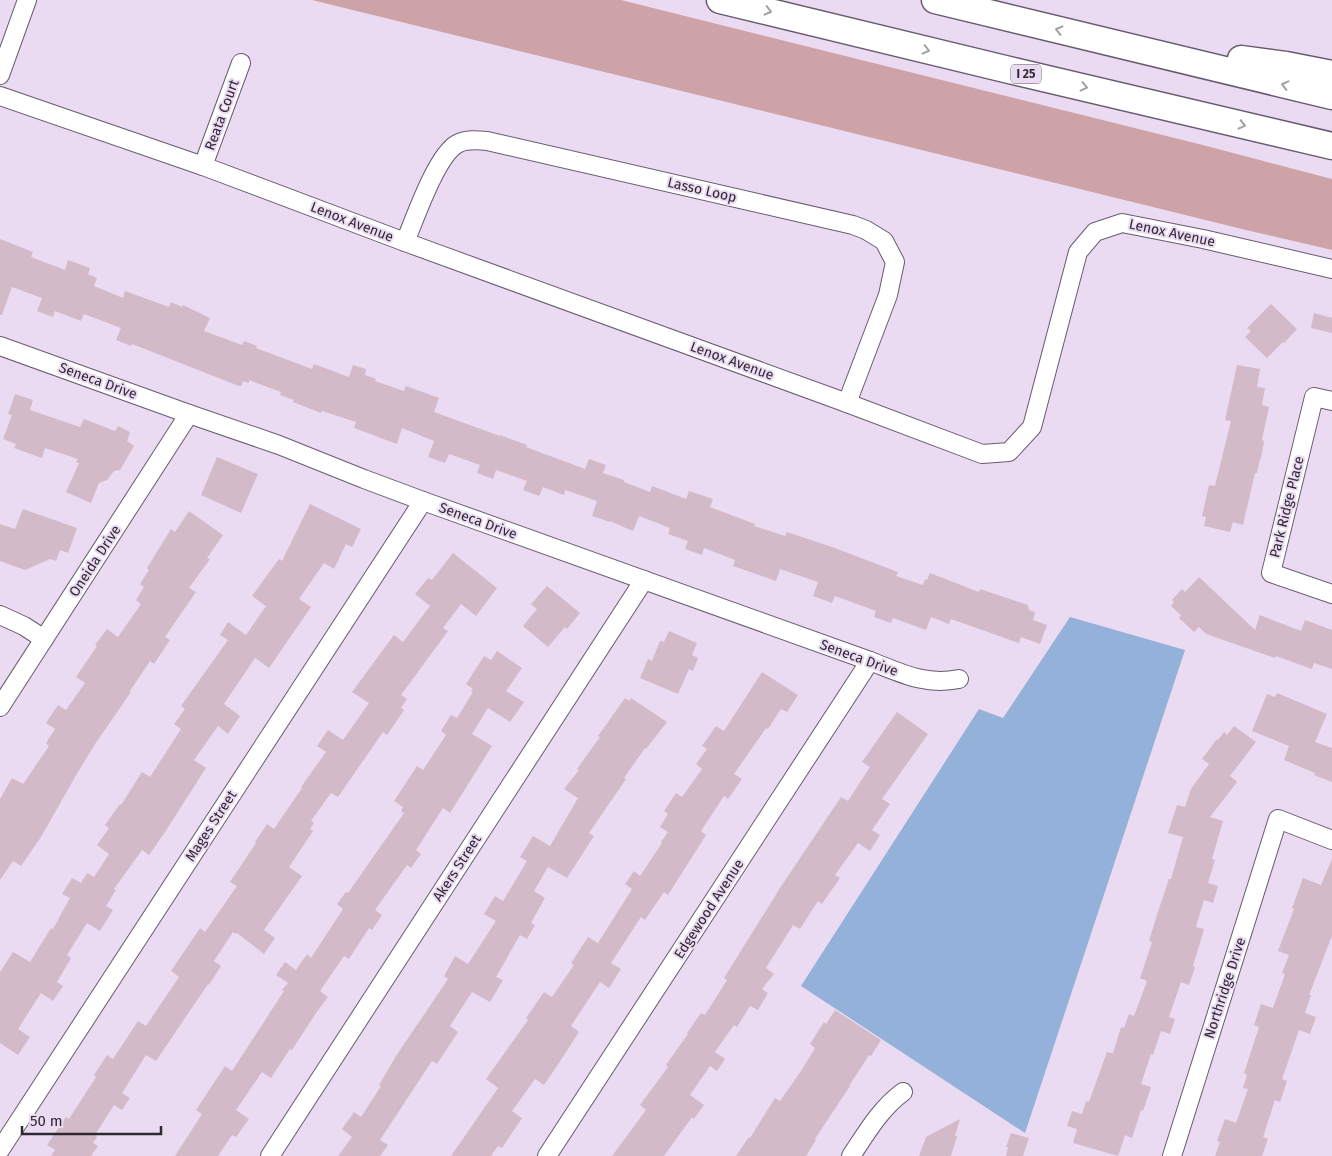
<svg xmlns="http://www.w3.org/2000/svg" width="1332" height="1156" font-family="'Fira Sans',sans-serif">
<rect width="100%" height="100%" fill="#eadbf2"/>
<path fill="#cea3a7" d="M312,0H621L1199,144L1332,179V250L1246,230Z"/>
<path fill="#94b1d9" d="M1070,617L1185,650L1025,1133L801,986L979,709L1003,718Z"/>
<g fill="#d3bac8">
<path d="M0,239L33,252L31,257L65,270L68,260L90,268L88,274L97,278L94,286L123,298L125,291L169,307L171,302L182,307L183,305L210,318L204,331L242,345L244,341L257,346L256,348L312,369L314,364L349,377L353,365L366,369L365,375L376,379L375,381L404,391L406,386L439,398L434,412L500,436V435L527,445L526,447L585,469L589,459L606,465L603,473L624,480V482L650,492L652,486L686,499L689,491L713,499L710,507L755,524L754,526L785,536L787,532L832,547L898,572L896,576L923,585L925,579L927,580L930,573L979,592L980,589L1028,605L1029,610L1035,612L1033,620L1047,625L1040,644L1021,637L1019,643L951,619L949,624L931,617L926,630L893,618L891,623L874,617L876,611L835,596L832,603L813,596L818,582L780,569L776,581L733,566L735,560L704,548L702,555L685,549L688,541L668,534L670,528L639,516L633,531L610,521V522L592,516L597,501L565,490L564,495L543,487L539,496L523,490L527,481L496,470L493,479L477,473L480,465L449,454L445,463L428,457L434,441L402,428L397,444L354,428L356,422L322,411L321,413L293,402L294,400L280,395L281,392L249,380V383L243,381L241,386H239L132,344L131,346L116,340L121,328L84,314L81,321L55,311L53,317L37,311L42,298L12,287L2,315H0Z"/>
<path d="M1271,304L1297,329L1284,343L1283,342L1267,358L1245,337L1251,331L1247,328Z"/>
<path d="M1314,313L1332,318V333L1311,328Z"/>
<path d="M1237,365L1260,369L1257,387L1265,388L1262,405L1269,407L1262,440L1264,441L1261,459H1260L1257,473H1255L1243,525L1233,522L1230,532L1204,526L1206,517L1202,516L1209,485L1215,486L1231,421L1225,420Z"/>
<path d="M15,394L33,400L30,410L80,427L84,419L115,431L118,426L130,432L127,441L134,446L120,470L114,471L107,480L99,483L91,503L66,492L79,463L76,462L78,459L45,448L42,458L14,448L16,444L3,439L12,415L8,414Z"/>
<path d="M217,457L258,474L241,513L201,495Z"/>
<path d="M310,504L361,529L352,547L346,544L334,569L324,563L299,599L311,607L269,668L255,658L224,704L240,716L228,734L218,726L194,760L206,768L163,835L149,855L142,850L114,889L116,890L106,906L113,910L100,931L87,923L67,955L71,958L57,982L63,986L53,1001L41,993L18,1029L30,1037L18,1055L0,1043V972L13,952L30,962L51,928L53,929L70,898L62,894L72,878L81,883L87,873L94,877L109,854L97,845L109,828L105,825L120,804L121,805L142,772L150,777L181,729L174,724L185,709L181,706L228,640L220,635L228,622L246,635L266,606L252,596L279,559L282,561Z"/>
<path d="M23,509L77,528L68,553L60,550L56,561L50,559L25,570L0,561V524L15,529Z"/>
<path d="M189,511L223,535L207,558L210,559L189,588L196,592L165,637L170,640L154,664L150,661L130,691L131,692L95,744L75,777L41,837L21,866L13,861L0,880V799L12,778L23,784L49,746L46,743L55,729L46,723L58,705L66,710L85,683L76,677L97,646L95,645L107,629L118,637L141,604L136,600L144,587L140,584L149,570L147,568L171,529L175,532Z"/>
<path d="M453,553L497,588L476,616L461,604L443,628L448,631L401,695L407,699L401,708L404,710L387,735L383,732L338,797L331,793L311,821L314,823L310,829L313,831L289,867L302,876L264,930L275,938L264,954L237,933L236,934L233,932L214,961L221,966L209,985L208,984L156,1061L146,1055L122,1093L130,1098L122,1110L114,1105L95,1135L97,1137L93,1143L98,1146L91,1156H51L55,1150L47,1145L66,1117L69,1119L96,1077L94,1075L107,1055L113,1059L138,1021L146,1026L179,977L171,971L200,928L205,932L237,886L230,882L256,843L255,842L267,824L274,829L302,788L301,787L326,752L317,746L328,730L343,740L369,703L352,692L394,635L403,642L430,606L415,594L428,578L432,580Z"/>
<path d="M1199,577L1255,630L1260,615L1301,631L1305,620L1332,630V669L1314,663L1312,669L1276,656L1275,658L1206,634L1199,627L1194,632L1179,618L1181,615L1171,606L1174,602L1172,600L1182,589L1185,592Z"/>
<path d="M547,586L580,613L567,629L565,627L548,647L523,626L537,609L531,604Z"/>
<path d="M669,631L697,643L692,655L698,658L693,671L689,669L678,694L640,678L648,659L652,661L660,641L664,642Z"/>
<path d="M497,651L522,668L506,691L524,702L510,722L488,708L472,734L492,746L450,813L443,808L416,850L421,854L411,868L407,865L375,910L382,915L372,930L369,928L349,959L344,956L320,991L328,997L316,1013L292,1050L290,1049L271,1078L262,1072L236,1110L249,1119L236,1137L232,1135L218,1156H175L202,1114L196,1110L225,1066L232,1071L284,991L282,990L288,983L276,975L285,962L296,970L307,954L311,958L343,909L337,904L346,892L348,893L404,813L401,811L403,807L394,801L417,766L423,770L446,735L441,731L451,715L457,718L473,692L471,691L473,689L466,684L484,656L491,660Z"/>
<path d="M762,672L798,695L787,712L781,709L768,729L766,728L734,774L742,779L728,799L724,796L701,831L706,835L668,895L664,892L645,920L641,917L611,963L621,969L609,988L600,982L571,1026L579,1032L557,1066L544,1085L535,1079L512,1111L522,1118L502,1148L498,1146L491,1156H451L498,1088L486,1079L528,1020L526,1018L544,992L552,997L574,965L571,963L588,937L598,943L632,889L625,884L634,871L640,876L662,843L661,842L668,832L660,827L668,814L664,811L676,793L682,797L702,769L696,764L707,749L702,746L716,726L724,731Z"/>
<path d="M1277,693L1327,714L1315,742L1332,748V782L1314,775L1315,773L1284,760L1289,746L1252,731L1267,694L1275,697Z"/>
<path d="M625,698L630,701L631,698L667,722L646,749L645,748L624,778L626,779L589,833L594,836L567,878L548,867L534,891L545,898L531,923L535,925L527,939L520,935L496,977L503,980L490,1002L472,992L450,1026L458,1032L437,1064L432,1061L380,1140L388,1145L380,1156H338L352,1137L342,1129L354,1112L361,1117L381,1086L379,1085L396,1056L448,979L444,976L455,956L468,964L496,921L484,914L495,896L503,901L527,861L520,857L533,836L550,846L578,798L564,789L579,770L577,769L600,737L598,736Z"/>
<path d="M897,712L928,734L882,799L890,804L872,830L880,835L870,851L858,843L835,875L840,878L822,904L818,901L800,929L793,925L766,968L774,974L762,989L768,993L758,1010L750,1006L737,1027L734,1025L715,1052L725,1059L717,1071L710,1066L690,1095L704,1105L694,1119L692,1117L664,1156H612L646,1110L640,1105L668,1067L666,1065L688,1034L687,1033L701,1013L705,1015L727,980L724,978L780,888L841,797L848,801L870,767L862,762Z"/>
<path d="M1234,726L1256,742L1230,776L1237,782L1210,817L1223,821L1212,859L1215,860L1208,883L1218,886L1213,903L1204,900L1196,927L1204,929L1193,966L1195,967L1189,985L1181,982L1169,1017L1175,1019L1170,1034L1161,1031L1153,1055L1151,1054L1141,1084L1151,1087L1143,1111L1141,1110L1132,1138L1125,1135L1118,1156L1073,1143L1077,1129L1067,1126L1072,1111L1082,1114L1086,1101L1089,1102L1107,1052L1113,1053L1121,1027L1124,1028L1129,1014L1134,1016L1147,981L1140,978L1152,942L1149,941L1157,915L1169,879H1171L1183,837L1168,833L1177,805L1185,807L1191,789L1209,764L1202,759L1217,739L1218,740L1224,732L1227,735Z"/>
<path d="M1332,859V936L1309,995H1311L1305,1013L1316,1017L1310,1034L1299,1030L1282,1079L1287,1081L1280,1102L1275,1100L1263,1137L1268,1139L1262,1156H1215L1220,1142L1217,1141L1225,1119L1236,1123L1248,1089L1243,1088L1247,1075L1244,1073L1259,1027L1254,1025L1261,1004L1273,1008L1285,974L1282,973L1289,955L1278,951L1294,909L1292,908L1303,878L1321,885Z"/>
<path d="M835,1010L881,1040L871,1056L869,1055L849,1086H850L815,1139L816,1140L806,1156H736L749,1137L750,1138L775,1098L780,1101L801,1071L815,1048L810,1044L824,1022L826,1024Z"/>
<path d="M960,1119L955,1136H957L951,1156H919L926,1137Z"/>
<path d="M1011,1133L1029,1138L1023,1156H1006L1008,1147H1006Z"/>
</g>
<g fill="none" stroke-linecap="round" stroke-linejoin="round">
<defs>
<g id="minor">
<path d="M0,75L27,0"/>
<path d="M0,96L203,166L405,242L847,403L982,454L1009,452L1032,427L1078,252L1095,232L1122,223L1203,239L1332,269"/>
<path d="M203,166L241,63"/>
<path d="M405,242C415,219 436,156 457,144C466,139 477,140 487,141L853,225L866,230L884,241L895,262L888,295L847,403"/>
<path d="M0,346L189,414L279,445L364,479L423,501L870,661C901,673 925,686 959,679"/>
<path d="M1332,401L1314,397L1271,573L1332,594"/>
<path d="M0,615L24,626L44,639"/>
<path d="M0,707L189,414"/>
<path d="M0,1150L423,501"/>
<path d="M270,1156L644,580"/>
<path d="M547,1156L870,661"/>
<path d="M851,1156C867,1132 880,1109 903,1092"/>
<path d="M1172,1156L1278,819L1332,840"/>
</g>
<g id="highway">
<path d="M720,0L1005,69L1332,146"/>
<path d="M935,0L1332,96"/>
<path d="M1241,59L1286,65L1332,74"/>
</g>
</defs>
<use href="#minor" stroke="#685b6f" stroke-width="20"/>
<use href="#highway" stroke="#685b6f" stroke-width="29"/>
<use href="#minor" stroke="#fff" stroke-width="18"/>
<use href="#highway" stroke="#fff" stroke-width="26"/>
</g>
<defs><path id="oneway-chevron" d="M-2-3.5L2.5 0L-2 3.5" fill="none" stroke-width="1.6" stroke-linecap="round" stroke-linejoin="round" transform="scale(1.25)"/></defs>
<g stroke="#a19fa3">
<use href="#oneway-chevron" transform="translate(768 11) rotate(14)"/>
<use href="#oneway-chevron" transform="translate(1059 30) rotate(-166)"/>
<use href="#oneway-chevron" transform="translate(926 50) rotate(14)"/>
<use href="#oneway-chevron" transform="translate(1285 85) rotate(-166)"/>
<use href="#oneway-chevron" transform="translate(1084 87) rotate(13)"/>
<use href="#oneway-chevron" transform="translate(1242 125) rotate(13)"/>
</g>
<g text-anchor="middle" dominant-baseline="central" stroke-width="4" stroke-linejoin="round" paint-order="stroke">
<rect fill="#eadbf2" stroke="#675e6c" stroke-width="1" x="1011" y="64.5" width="30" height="19" rx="4"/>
<g font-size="12" font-weight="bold" fill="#2f2932">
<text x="1026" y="74">I 25</text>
</g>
<g font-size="14" fill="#2f2932" stroke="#eadbf2">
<text transform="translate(222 115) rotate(-70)">Reata Court</text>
<text transform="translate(702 190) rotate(13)">Lasso Loop</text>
<text transform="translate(352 222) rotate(21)">Lenox Avenue</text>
<text transform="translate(1172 233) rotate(12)">Lenox Avenue</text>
<text transform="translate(732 361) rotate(20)">Lenox Avenue</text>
<text transform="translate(98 381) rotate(20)">Seneca Drive</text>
<text transform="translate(1287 507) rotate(-76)">Park Ridge Place</text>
<text transform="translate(478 521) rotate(20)">Seneca Drive</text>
<text transform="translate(95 561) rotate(-57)">Oneida Drive</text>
<text transform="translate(859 658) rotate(20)">Seneca Drive</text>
<text transform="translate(211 826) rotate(-57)">Mages Street</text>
<text transform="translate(457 868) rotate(-57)">Akers Street</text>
<text transform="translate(709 909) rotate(-57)">Edgewood Avenue</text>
<text transform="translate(1225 988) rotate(-72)">Northridge Drive</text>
</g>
</g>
<path d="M22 1126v8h139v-8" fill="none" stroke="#2f2932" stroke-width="2.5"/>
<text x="30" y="1126" font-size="15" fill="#2f2932" stroke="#eadbf2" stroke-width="4" paint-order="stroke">50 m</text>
</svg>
